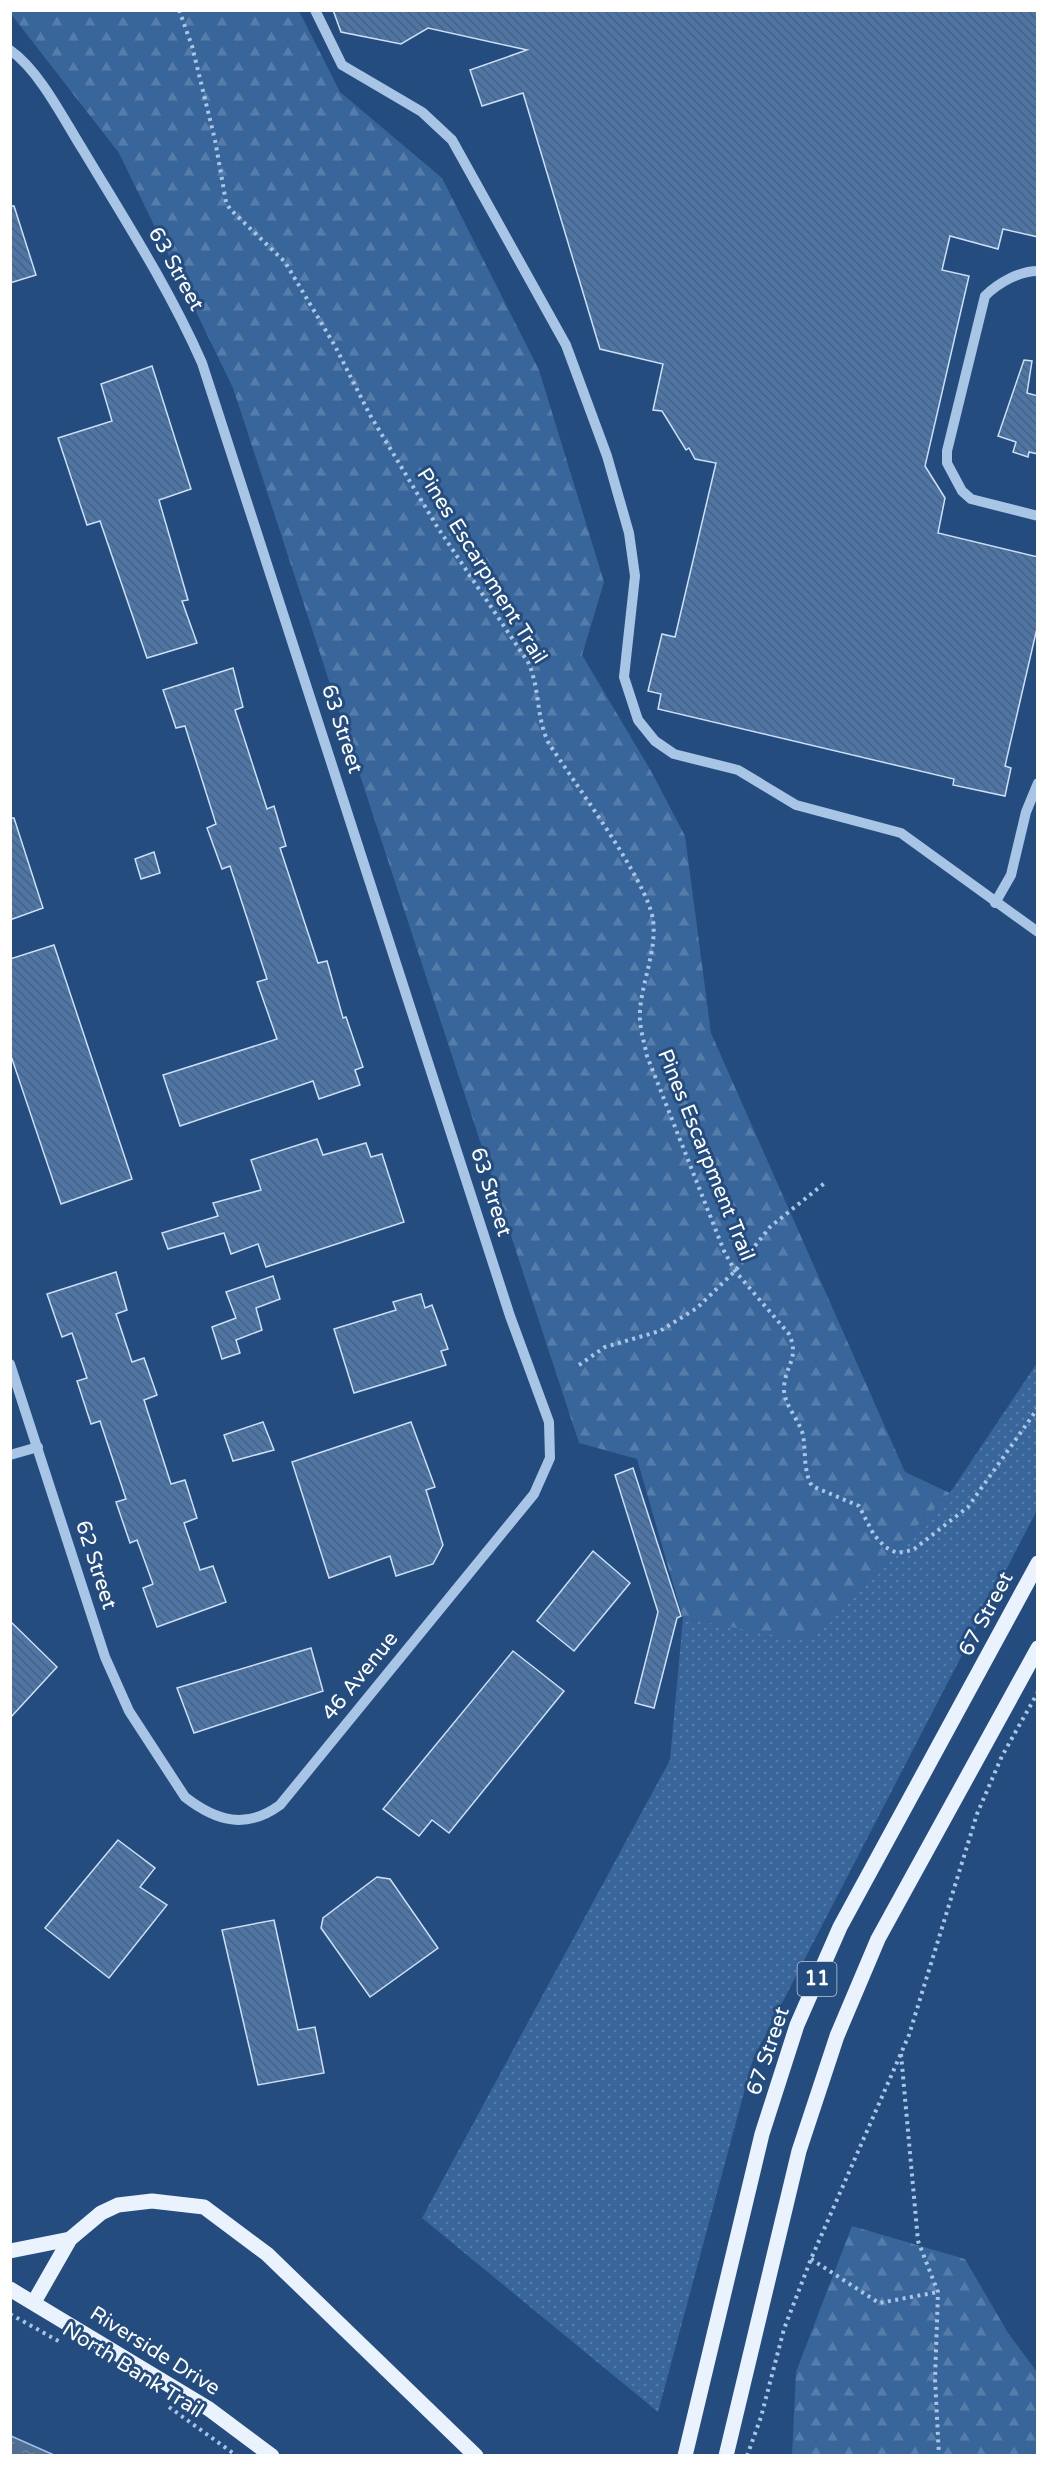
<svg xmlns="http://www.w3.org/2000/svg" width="1048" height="2466" font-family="'Varela Round',sans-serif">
<defs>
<pattern id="grass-dots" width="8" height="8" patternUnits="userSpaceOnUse" patternTransform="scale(1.5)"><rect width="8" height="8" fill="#38669b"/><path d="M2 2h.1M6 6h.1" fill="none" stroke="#567daa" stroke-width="1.8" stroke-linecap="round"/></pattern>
<pattern id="forest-firs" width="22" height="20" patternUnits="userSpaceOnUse" patternTransform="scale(1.5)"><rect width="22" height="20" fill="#38669b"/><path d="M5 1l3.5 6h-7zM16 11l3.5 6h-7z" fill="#567daa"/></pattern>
<pattern id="water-ripples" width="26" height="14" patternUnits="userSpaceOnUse" patternTransform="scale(1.5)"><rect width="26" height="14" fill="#516d91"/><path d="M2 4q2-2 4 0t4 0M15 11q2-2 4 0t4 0" fill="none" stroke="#6b83a2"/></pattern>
<pattern id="building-back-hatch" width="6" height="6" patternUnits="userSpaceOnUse" patternTransform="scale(1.5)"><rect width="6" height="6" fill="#4d76a6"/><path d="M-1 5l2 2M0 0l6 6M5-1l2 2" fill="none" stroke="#4c6179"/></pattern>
</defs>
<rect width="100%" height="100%" fill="#244c7e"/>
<path fill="url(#grass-dots)" d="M1037,1363V1510L753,2059L658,2412L422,2218L670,1760L683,1618L810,1641L870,1573L950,1493Z"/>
<g fill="url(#forest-firs)">
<path d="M11,10L299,11L340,92L442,178L539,370L604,582L582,655L651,771L685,836L711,1033L905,1472L950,1493L870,1573L810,1642L683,1618L637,1459L579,1443L233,388L119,153L11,14Z"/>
<path d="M852,2226L965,2259L1008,2333L1037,2372V2455H792L796,2372Z"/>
</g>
<path fill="url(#water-ripples)" stroke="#9ec0e6" stroke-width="1.5" d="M11,2436L54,2455H11Z"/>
<g fill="url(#building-back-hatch)" stroke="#ccdff4" stroke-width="1.5">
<path d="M333,10H1038V237L1003,229L998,249L950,236L942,270L969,276L925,466L945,498L938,533L1038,557V624L1005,766L1011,768L1005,796L953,785L954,779L658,709L661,694L648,691L662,634L675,637L716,463L695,459L689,448L686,450L662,411L653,410L663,364L600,349L523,93L482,106L470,70L527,50L428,28L401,44L341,32Z"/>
<path d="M10,206H14L36,275L10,283Z"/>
<path d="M1024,360L1032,361L1027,393L1038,396V454L1029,452L1028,457L1013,452L1016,442L998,436Z"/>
<path d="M152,366L191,489L159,500L188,600L182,601L197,643L147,658L100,521L87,525L58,438L112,421L101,384Z"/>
<path d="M233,668L243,707L235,710L267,809L274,806L286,846L280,848L318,963L327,961L343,1018L346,1017L363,1067L355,1070L360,1085L319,1099L313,1081L180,1126L163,1075L277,1039L257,982L267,979L230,866L222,869L207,828L216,824L185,726L176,728L163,690Z"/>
<path d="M10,818H14L43,908L10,920Z"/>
<path d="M154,852L160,873L141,879L135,859Z"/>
<path d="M54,945L132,1179L61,1204L10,1053V959Z"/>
<path d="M317,1139L323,1155L366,1143L371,1157L382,1154L404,1222L266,1267L258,1244L231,1254L224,1233L168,1249L162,1233L218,1216L213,1203L261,1190L251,1160Z"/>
<path d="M116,1272L127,1310L116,1314L132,1362L144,1358L157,1395L144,1400L171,1484L185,1480L197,1518L184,1523L200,1570L213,1566L226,1602L157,1627L143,1588L153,1584L137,1540L130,1543L116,1502L126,1499L100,1421L91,1424L77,1381L87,1378L72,1333L62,1337L47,1294Z"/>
<path d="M273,1276L280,1299L256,1308L262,1330L236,1340L240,1353L222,1359L212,1327L236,1318L226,1292Z"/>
<path d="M421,1294L425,1308L432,1305L448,1349L441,1351L446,1365L354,1393L334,1329L396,1310L393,1302Z"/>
<path d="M263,1422L274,1450L233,1461L224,1435Z"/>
<path d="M411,1422L435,1487L426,1490L443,1545L433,1564L396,1576L390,1556L329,1578L292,1462Z"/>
<path d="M633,1468L681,1616L677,1618L654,1708L635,1703L658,1612L615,1475Z"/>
<path d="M593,1551L630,1583L574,1651L537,1621Z"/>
<path d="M10,1621L57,1667L10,1718Z"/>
<path d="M311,1648L323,1691L194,1733L177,1688Z"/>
<path d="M513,1651L564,1691L449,1833L432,1820L419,1836L383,1809Z"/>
<path d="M118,1840L155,1868L140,1887L167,1905L109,1978L45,1928Z"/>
<path d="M377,1877L390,1879L438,1948L370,1997L321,1928L323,1918Z"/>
<path d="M274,1920L298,2030L315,2027L324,2073L258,2085L222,1930Z"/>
</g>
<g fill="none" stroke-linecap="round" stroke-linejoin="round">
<g stroke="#a9c5e5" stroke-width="4" stroke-dasharray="3 4.5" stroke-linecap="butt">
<path d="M179,10L192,46L215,140L226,202L230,209L285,262L335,346L370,415L438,528L528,662C540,688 536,716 548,742C572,780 648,881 653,920C657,950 642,981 640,1011C639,1027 644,1041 647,1056L724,1251L735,1271L789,1334C800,1359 785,1365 784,1388C783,1404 799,1419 803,1435C806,1452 803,1471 812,1486L859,1506L874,1535L885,1547L897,1553L913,1550L968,1507L1038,1408"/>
<path d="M579,1365L605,1347L660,1331L697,1308L735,1271L770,1227L826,1182"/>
<path d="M901,2054L918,2241L938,2292L935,2379L939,2456"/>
<path d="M811,2259L879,2303L938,2292"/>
<path d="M10,2314L62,2343"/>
<path d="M169,2407L237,2456"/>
<path d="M747,2456L761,2417L784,2329L811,2259L909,2035L977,1814L1002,1756L1038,1692"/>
</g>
<g stroke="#a9c5e5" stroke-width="10">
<path d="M315,10L342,65L422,112L452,140L566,345L607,456L629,533L635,576L624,677L638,720L655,741L674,754L738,770L796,805L901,833L1038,932"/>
<path d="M10,50C40,71 64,120 83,150C125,220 169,288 202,363L510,1316L549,1422L550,1458L534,1494L280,1805C246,1830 216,1821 185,1797L129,1711L105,1657L10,1364"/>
<path d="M1038,271C1019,271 998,283 985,296L947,451V463L962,491L971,499L1038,516"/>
<path d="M995,903L1011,875L1026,812L1038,783"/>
<path d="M10,1455L38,1447"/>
</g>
<g stroke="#eaf2fd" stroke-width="15">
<path d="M10,2251L70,2239"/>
<path d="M10,2289L209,2409L272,2456"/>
<path d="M34,2302L70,2239L101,2213L118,2205L152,2201L204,2207L267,2254L476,2456"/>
<path d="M685,2456L762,2134L797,2025L840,1927L1038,1563"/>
<path d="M726,2456L799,2151L837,2036L878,1939L1038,1648"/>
</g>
</g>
<g text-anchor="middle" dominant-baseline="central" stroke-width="6" stroke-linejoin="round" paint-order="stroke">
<rect fill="#244c7e" stroke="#bdc9d8" stroke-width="1.5" x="797.5" y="1962" width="39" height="34" rx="4.5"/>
<g font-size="20" font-weight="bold" fill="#fff">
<text x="817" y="1979">11</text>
</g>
<g font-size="21" fill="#fff" stroke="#244c7e">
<text transform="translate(176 269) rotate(61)">63 Street</text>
<text transform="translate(482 566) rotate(58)">Pines Escarpment Trail</text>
<text transform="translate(342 729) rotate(72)">63 Street</text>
<text transform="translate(706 1155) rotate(68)">Pines Escarpment Trail</text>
<text transform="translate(491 1192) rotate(72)">63 Street</text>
<text transform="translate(96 1565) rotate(72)">62 Street</text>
<text transform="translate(986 1614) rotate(-62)">67 Street</text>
<text transform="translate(360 1676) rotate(-51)">46 Avenue</text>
<text transform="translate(768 2051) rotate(-71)">67 Street</text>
<text transform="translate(155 2351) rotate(32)">Riverside Drive</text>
<text transform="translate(133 2370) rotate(32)">North Bank Trail</text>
</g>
</g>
<rect width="1048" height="2466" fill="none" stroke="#ffffff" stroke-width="24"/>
</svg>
